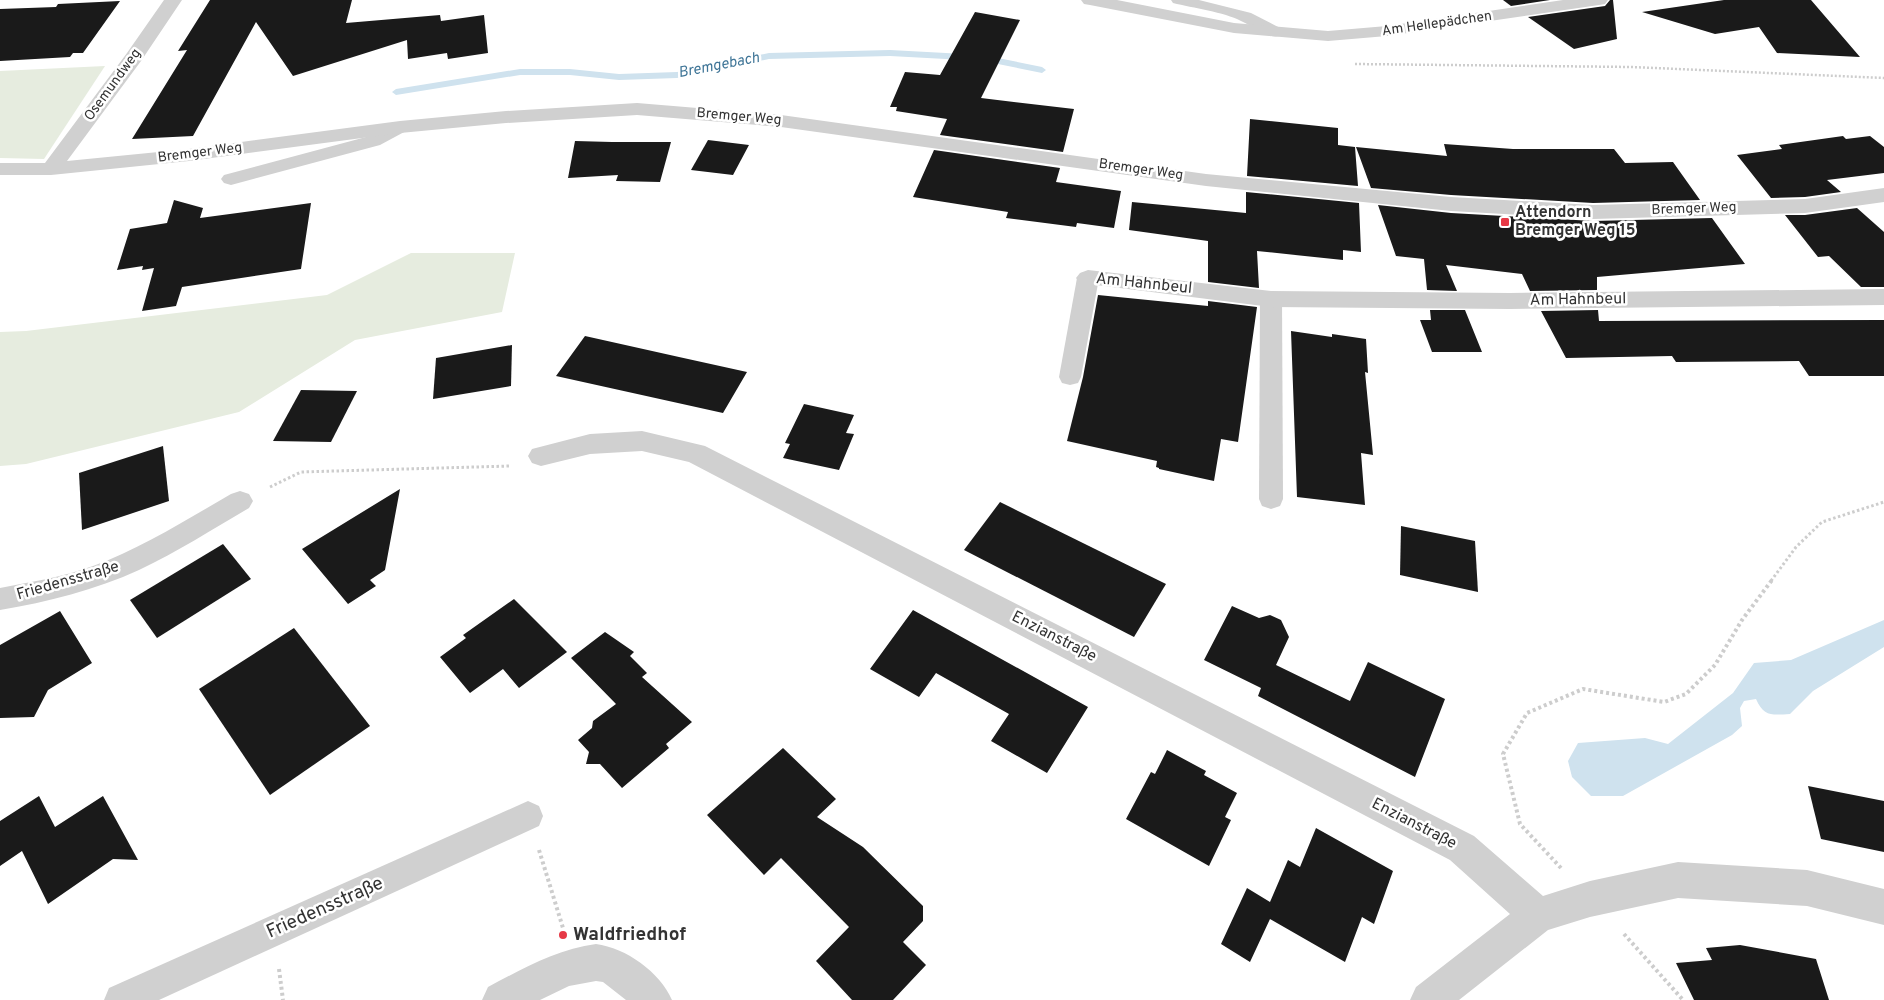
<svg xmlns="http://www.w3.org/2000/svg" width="1884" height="1000" font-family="Overpass,sans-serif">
<rect width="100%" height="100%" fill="#fff"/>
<g fill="#e6ecdf">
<path d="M105,66L44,159L0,158V71Z"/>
<path d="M411,253H515L502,312L355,340L239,412L26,464L0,466V332L26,331L327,295Z"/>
</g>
<path fill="#cfe2ee" d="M1884,620V647L1813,691L1790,714C1772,715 1764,717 1756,699L1744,701L1740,708L1742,726L1732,735L1623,796H1591L1572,777L1568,761L1578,743L1645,738L1668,744L1733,693L1754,663L1791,660Z"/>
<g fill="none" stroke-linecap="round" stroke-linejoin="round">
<path fill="#cfe2ee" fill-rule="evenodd" d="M890,50L983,55L1042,67L1046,70L1042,73L983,61L890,56L769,59L677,78L619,80L570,75H520L396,95L392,92L396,89L520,69H570L619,74L677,72L769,53Z"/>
</g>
<g fill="#1a1a1a">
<path d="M210,0H352L346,23L440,15L441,21L484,15L488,53L448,59L447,53L408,59L407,40L293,76L256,22L193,136L132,139L187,50L178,51Z"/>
<path d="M1503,0H1550L1511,6Z"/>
<path d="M1610,0H1613L1617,39L1574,49L1528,17L1605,6Z"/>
<path d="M1724,0H1811L1860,57L1777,53L1759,27L1715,34L1642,12Z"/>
<path d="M120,1L83,53H73L70,57L0,61V9L56,7L58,4Z"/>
<path d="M975,12L1020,20L981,98L1074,109L1063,152L940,135L947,119L896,111L897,107H890L905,72L940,75Z"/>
<path d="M1250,119L1338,128V145L1355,147L1358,186L1247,176Z"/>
<path d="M1843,136L1846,139L1870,136L1884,147V173L1827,180L1841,192L1805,197L1771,198L1737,155L1782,149L1779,145Z"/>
<path d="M708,140L749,145L733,175L691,170Z"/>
<path d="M575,141L612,142H671L660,182L616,181L618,175L568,178Z"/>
<path d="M1444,144L1513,149H1614L1625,163L1673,162L1700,200L1593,203L1451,195L1371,188L1356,147L1447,156Z"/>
<path d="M934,150L1060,168L1056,182L1121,191L1114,228L1077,223L1076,227L1006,218L1008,212L913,197Z"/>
<path d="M1246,192L1359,203L1361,252L1343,250V260L1257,251L1259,288L1208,282V241L1129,230L1132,202L1246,213Z"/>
<path d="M174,200L203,208L200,218L311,203L301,269L182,287L176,306L142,311L154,268L142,270L143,266L117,270L130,229L167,223Z"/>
<path d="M1378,205L1451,213L1593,221L1712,218L1745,264L1597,277V290L1530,291L1522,274L1446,265L1457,291L1427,290L1424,259L1396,256Z"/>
<path d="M1857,208L1884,232V287H1861L1829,256L1818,257L1785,215H1805Z"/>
<path d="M1098,295L1208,306V301L1257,307L1238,442L1221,439L1214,481L1159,469V468L1156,467L1157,461L1067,441L1083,377Z"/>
<path d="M1430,310H1465L1482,352H1432L1420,320H1431Z"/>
<path d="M1598,310L1599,321L1884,320V376H1809L1799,361L1676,362L1672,356L1566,358L1541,311Z"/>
<path d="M1291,331L1332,337V334L1366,339L1368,373L1365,372L1373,455L1361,453L1365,505L1297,497Z"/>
<path d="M585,336L679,357L747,372L723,413L556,376Z"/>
<path d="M512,345L511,386L433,399L436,358Z"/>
<path d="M301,390L357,391L331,442L273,441Z"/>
<path d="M804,404L854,415L846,433L854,434L839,470L783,458L790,444L785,443Z"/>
<path d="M163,446L169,501L82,530L79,473Z"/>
<path d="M400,489L385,570L370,580L376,586L348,604L302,549Z"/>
<path d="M1000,502L1166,584L1134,637L964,550Z"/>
<path d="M1401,526L1475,541L1478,592L1400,575Z"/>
<path d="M223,544L251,579L157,638L130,600Z"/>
<path d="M514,599L567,652L519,688L503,669L470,693L440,657L466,638L463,635Z"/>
<path d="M1232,606L1259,618L1270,615L1281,620L1289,637L1276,665L1350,701L1368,662L1445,699L1415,777L1258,696L1261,688L1204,660Z"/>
<path d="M913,610L1088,707L1047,773L991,741L1009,714L936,673L919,697L870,669Z"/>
<path d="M60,611L92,663L48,690L34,717L0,718V645Z"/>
<path d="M294,628L370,726L270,795L199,689Z"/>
<path d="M605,632L634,652L630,656L647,673L642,677L692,722L666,744L669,748L622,788L600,764H586L589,752L578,740L592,728L593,721L616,704L571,658Z"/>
<path d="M783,748L836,799L817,817L863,847L923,906V921L903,942L926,965L893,1000H852L816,961L849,927L781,858L764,875L707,815Z"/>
<path d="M1167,750L1206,771L1204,775L1237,793L1225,817L1231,820L1209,866L1126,819L1151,772L1155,774Z"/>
<path d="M1808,786L1884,801V852L1821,839Z"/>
<path d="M39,796L55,827L103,796L138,860L113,859L48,904L22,851L0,866V821Z"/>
<path d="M1316,828L1393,871L1374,924L1362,917L1345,962L1270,919L1250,962L1221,944L1247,888L1270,902L1288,860L1300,867Z"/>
<path d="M1740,945L1816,959L1829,1000H1694L1676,963L1712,960L1706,948Z"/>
</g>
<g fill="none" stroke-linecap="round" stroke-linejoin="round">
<path stroke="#cdcdcd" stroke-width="2.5" stroke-dasharray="2 2" stroke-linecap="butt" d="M1355,64L1632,67L1884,78"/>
<g stroke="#cdcdcd" stroke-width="3" stroke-dasharray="2.5 2.5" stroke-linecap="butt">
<path d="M270,487L301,472L510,466"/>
<path d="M1771,581L1796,547L1822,522L1884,502"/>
</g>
<g stroke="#cdcdcd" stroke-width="4" stroke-dasharray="3 3" stroke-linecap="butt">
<path d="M539,850L563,928"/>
<path d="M1561,868L1520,824L1503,754L1527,713L1583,689L1664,702L1686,694L1715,665L1742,620L1772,580"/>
<path d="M1624,934L1683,1000"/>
<path d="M279,969L283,1000"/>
</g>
<g fill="#d0d0d0" fill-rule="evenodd">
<path d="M1171,0H1199L1251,13L1280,28L1282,32L1280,36C1266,39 1253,26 1241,21C1224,12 1193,8 1173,3Z"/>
<path d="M400,122L406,123L409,127L406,131L380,145L231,185L224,183L221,179L224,175L366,137Z"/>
<path d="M1088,271L1095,273L1099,278L1081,377L1078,383L1070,385L1062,383L1059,377L1077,278L1081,273Z"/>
<path d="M1271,292L1279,294L1282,299L1283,499L1280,506L1271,509L1262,506L1259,499L1260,299L1263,294Z"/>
<path d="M240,491L249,494L253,501L249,508C213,529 177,552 139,570C95,590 48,602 0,610V588C31,582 63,577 93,566C142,548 186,520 231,494Z"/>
<path d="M528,801L539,806L543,816L539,826L159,1000H104L109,988Z"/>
</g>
<g fill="#d0d0d0" fill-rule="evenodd">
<path d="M164,0H182L141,61L67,161L189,149L400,121L506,111L637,103L781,115L1206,174L1451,197L1593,205L1805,199L1884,188V202L1805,213L1593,219L1451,211L1206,186L781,127L637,115L506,123L400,133L189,161L51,175H0V163H45L127,53Z"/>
<path d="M1081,0H1117L1234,23L1328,31L1387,26L1563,0H1608L1605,4L1599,5L1387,36L1328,41L1234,33L1090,5L1084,4Z"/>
<path d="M1088,270L1271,291L1510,293L1884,289V305L1510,309L1271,307L1080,283L1076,278L1080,273Z"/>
<path d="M642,431L705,446L1474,836L1543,896L1590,881L1678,862L1807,870L1884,889V925L1807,906L1678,898L1590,917L1548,930L1459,1000H1410L1416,987L1510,914L1450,860L689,462L642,451L590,454L541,466L532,463L528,456L532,449L590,434Z"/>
<path d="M596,944C626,948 660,972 672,1000H626L603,982L596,981L569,986L540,1000H482L488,987C522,969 557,949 596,944Z"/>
</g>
</g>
<g fill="#e63946" stroke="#fff" stroke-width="2">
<rect x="1500" y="217" width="10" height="10" rx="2.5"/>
<circle cx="563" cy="935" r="5"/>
</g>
<g text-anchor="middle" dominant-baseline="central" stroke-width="5" stroke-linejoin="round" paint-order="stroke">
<g font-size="14" fill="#333" stroke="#fff">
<text transform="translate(1437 24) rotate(-8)">Am Hellepädchen</text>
<text transform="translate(113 85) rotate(-54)">Osemundweg</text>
<text transform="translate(739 117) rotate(5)">Bremger Weg</text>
<text transform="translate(200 153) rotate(-7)">Bremger Weg</text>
<text transform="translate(1141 170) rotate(8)">Bremger Weg</text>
<text transform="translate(1694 209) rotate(-2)">Bremger Weg</text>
</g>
<g font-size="15" font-style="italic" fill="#3f7597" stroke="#fff">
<text transform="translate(719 66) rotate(-11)">Bremgebach</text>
</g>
<g font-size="16" font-weight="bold" fill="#333" stroke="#fff" text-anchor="start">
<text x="1515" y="213">Attendorn<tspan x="1515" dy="18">Bremger Weg 15</tspan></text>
</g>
<g font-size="16" fill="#333" stroke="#fff">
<text transform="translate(1144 284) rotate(6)">Am Hahnbeul</text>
<text transform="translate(1578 300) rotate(-1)">Am Hahnbeul</text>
<text transform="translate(68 581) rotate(-16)">Friedensstraße</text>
<text transform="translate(1054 637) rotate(27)">Enzianstraße</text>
<text transform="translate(1414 824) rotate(27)">Enzianstraße</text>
</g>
<g font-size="19" fill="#333" stroke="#fff">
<text transform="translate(325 908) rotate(-24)">Friedensstraße</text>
</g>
<g font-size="19" font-weight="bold" fill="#333" stroke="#fff" text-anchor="start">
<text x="573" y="935">Waldfriedhof</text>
</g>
</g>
</svg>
